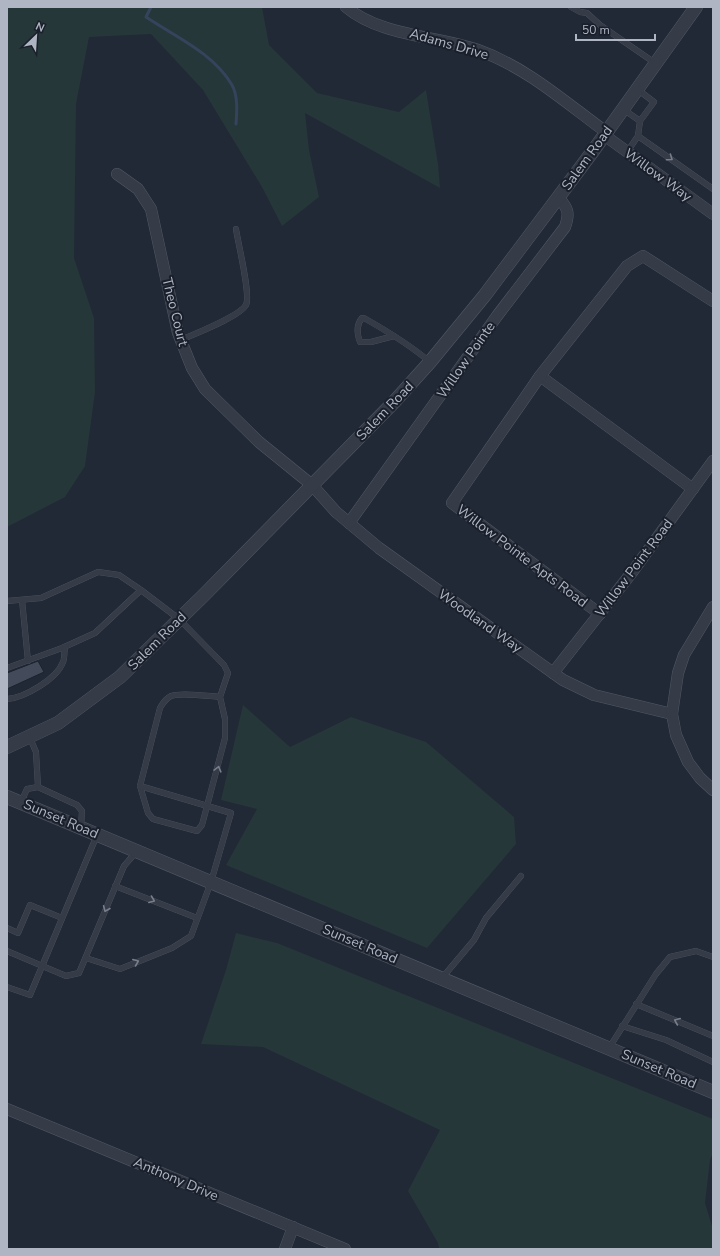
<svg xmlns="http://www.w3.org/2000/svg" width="720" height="1256" font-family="'Nunito Sans',sans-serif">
<rect width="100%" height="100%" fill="#212936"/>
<g fill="#263739">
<path d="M7,7H262L269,45L317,93L399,112L426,90L438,164L440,188L305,113L309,150L319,197L282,226L262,187L203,90L151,34L89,37L76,104L74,258L94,318L95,392L85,466L65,497L7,527Z"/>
<path d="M243,705L290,747L351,717L426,742L514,817L516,844L427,948L226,865L257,809L221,800Z"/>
<path d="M236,933L277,943L713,1119V1153L710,1160L705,1203L713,1229V1249H439L438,1243L408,1191L440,1130L263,1047L201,1044L226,970Z"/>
</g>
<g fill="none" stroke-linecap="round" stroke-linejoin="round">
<path stroke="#36435d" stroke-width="3" d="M151,7L146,17C176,37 213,53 232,85C238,96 237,111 236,124"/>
</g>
<path fill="#434b5b" stroke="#1c222d" d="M38,661L44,672L7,689V673Z"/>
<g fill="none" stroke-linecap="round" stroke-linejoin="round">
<defs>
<g id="service">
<path d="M571,7L580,12L587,13L600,25L655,63"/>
<path d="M623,109L640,121L654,102L637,89"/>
<path d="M638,136L713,189"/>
<path d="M627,152L638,136L640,121"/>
<path d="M394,336L371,342H360C357,334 356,325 362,318H364C387,331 410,345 430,362"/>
<path d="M181,340C194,334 239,317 246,305C251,295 238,243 236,229"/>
<path d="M22,600L28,661"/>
<path d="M7,601L41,598L98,572L119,575L141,590"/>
<path d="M7,668L62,648L95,633L141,590L179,619L224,665L228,673L220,697L225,719V738L202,825L197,831L153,819L148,813L140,786"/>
<path d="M7,699C24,698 57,679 63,662C65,658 64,651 65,647"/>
<path d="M30,738L36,752L38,787"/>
<path d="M21,802L27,789L38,787L77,805L82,811L81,827"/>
<path d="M115,886L197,918"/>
<path d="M7,928L18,933L30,905L62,918"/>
<path d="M7,951L66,976L79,973L124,866L137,851"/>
<path d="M86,958L120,969L172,948L191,936L211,882L231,813L140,786L160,708C163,703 165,699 171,696C182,692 207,696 220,697"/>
<path d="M442,978L474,940L486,918L521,876"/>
<path d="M7,987L30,995L97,835"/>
<path d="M636,1004L713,1036"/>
<path d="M622,1026L666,1040L713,1062"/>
<path d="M609,1048L656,974L670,957L696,951L713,957"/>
</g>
<g id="minor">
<path d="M346,7C380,36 437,36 478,50C526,67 565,102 606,132"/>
<path d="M604,135L713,214"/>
<path d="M117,174L138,189L151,209L178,333L192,368L205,389L259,442L312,485L336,512L379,548L563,680L594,695L672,714"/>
<path d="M540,376L693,489"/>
<path d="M349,523L497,316L565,227C570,213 568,208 558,197"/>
<path d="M713,607L684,655L678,673L672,714L676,735L688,762L700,778L713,790"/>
<path d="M600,614L452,503L540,376L627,266L643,256L713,301"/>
<path d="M553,673L633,571L713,461"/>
<path d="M7,1109L345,1249"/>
<path d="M285,1249L293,1227"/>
</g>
<g id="tertiary">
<path d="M7,747L58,723L120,677L203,596L394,402L430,362L485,295L593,151L696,7"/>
<path d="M7,797L713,1092"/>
</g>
</defs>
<use href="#service" stroke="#525865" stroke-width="6"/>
<use href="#minor" stroke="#525865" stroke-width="12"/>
<use href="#tertiary" stroke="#525865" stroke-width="14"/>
<use href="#service" stroke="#353b47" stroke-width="5.5"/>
<use href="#minor" stroke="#353b47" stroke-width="11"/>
<use href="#tertiary" stroke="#353b47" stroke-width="13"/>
</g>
<defs><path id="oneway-chevron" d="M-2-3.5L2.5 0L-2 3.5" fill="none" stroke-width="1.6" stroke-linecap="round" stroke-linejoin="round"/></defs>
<g stroke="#787e8b">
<use href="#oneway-chevron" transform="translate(670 158) rotate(35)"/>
<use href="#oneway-chevron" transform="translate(218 769) rotate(-75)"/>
<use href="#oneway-chevron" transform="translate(152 900) rotate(21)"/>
<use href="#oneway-chevron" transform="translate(106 909) rotate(113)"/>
<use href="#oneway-chevron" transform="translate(136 962) rotate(-22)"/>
<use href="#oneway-chevron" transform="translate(677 1021) rotate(-157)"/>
</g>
<g text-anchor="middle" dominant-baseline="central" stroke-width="4" stroke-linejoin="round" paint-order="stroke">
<g font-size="14" fill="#afb5c3" stroke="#1a202b">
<text transform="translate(449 44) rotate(16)">Adams Drive</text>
<text transform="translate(587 158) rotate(-54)">Salem Road</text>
<text transform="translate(658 175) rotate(36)">Willow Way</text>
<text transform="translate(175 312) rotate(76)">Theo Court</text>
<text transform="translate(466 360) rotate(-55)">Willow Pointe</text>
<text transform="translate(385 411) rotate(-46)">Salem Road</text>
<text transform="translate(522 556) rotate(37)">Willow Pointe Apts Road</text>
<text transform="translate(634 568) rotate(-53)">Willow Point Road</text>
<text transform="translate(480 621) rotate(35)">Woodland Way</text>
<text transform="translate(157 641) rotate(-45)">Salem Road</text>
<text transform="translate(61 819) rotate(23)">Sunset Road</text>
<text transform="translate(360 944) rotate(23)">Sunset Road</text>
<text transform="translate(659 1069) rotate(23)">Sunset Road</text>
<text transform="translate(176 1179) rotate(23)">Anthony Drive</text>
</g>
</g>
<rect width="720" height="1256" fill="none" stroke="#afb5c3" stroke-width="16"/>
<g transform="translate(36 36) rotate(25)" stroke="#1a202b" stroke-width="3" paint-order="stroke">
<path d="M0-3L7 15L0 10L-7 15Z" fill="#afb5c3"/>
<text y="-6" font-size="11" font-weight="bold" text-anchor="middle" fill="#afb5c3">N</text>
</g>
<path d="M576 34v6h79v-6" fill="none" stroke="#afb5c3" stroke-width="2"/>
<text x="582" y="34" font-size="12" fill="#afb5c3" stroke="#1a202b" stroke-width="3" paint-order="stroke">50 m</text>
</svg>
